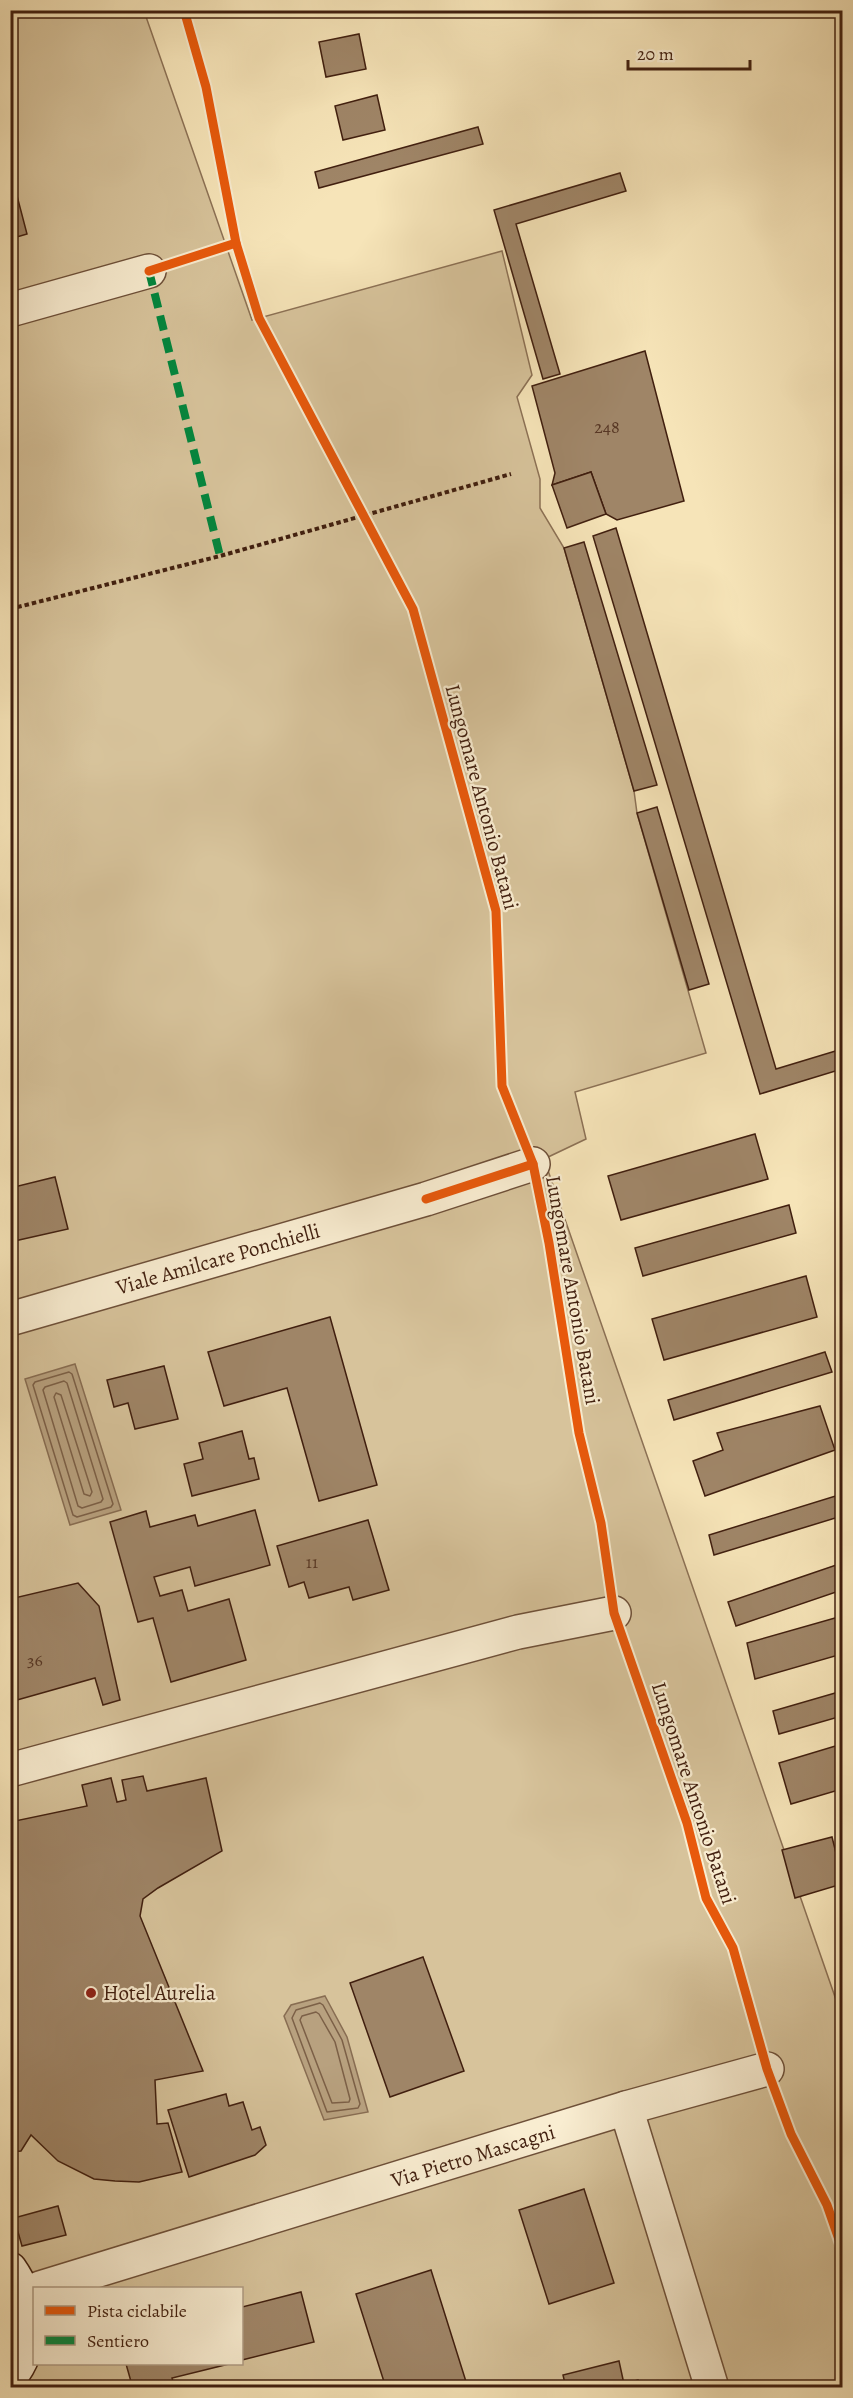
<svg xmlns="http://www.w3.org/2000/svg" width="853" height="2398" font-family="Alegreya,serif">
<rect width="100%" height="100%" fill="#f6e4b8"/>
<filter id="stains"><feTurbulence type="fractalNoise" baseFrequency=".00333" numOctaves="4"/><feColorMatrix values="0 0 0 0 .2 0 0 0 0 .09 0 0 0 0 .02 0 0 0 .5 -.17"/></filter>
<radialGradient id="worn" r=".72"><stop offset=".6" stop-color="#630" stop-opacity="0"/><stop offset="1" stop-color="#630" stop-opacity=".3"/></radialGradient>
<path fill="#d7c39b" stroke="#8c7155" stroke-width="1.5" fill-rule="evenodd" d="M11,11H144L252,320L502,251L532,375L517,397L540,479V508L564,548L634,791L637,813L706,1053L575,1092L586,1139L544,1159L842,2017V2387H11ZM34,2288H242V2364H34Z"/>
<g fill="#b8a17f" stroke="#886d52" stroke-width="1.5">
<path d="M75,1364L121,1510L70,1525L25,1379Z"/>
<path d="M325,1996L347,2037L368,2112L324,2120L284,2016L291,2005Z"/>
</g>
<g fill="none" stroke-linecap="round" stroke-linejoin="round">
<g stroke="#7c6047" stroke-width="1.5">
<path d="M69,1372L72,1374L113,1504L111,1507L77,1517L73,1515L33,1385L35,1382Z"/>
<path d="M64,1381L67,1383L103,1499L101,1502L82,1508L78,1506L43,1390L45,1387Z"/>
<path d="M56,1393L61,1395L92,1492L90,1496L84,1494L54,1397Z"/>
<path d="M320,2003L323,2005L342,2040L360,2104L358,2108L327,2112L292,2018L296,2010Z"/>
<path d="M316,2012L319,2014L335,2042L350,2099L349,2102L332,2103L300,2020L302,2016Z"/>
</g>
</g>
<g fill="#9f8567" stroke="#411f0f" stroke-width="1.5">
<path d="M359,34L366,69L326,77L319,42Z"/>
<path d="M377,95L385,130L343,140L335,106Z"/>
<path d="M478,127L483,144L319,188L315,172Z"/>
<path d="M10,169L27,234L10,239Z"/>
<path d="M620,173L626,191L516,224L560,374L543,379L494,210Z"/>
<path d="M645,351L684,501L617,520L606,514L591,472L552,485L555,473L532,386Z"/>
<path d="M591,472L606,514L567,528L552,485Z"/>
<path d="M616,528L776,1069L842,1049V1069L760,1094L593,536Z"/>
<path d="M584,542L657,785L634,791L564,548Z"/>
<path d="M657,807L709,984L689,990L637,813Z"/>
<path d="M755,1134L768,1179L621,1220L608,1176Z"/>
<path d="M55,1177L68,1229L10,1242V1188Z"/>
<path d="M789,1205L796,1233L643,1276L635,1248Z"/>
<path d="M806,1276L817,1317L664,1360L652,1319Z"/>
<path d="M330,1317L377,1485L319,1501L287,1388L224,1406L208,1352Z"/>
<path d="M825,1352L832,1372L674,1420L668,1400Z"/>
<path d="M164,1366L178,1419L135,1429L128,1403L114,1407L107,1380Z"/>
<path d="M820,1406L835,1450L705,1496L693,1461L723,1450L717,1433Z"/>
<path d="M242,1431L249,1459L254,1458L259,1479L192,1496L184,1464L203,1459L199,1443Z"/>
<path d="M842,1494V1516L714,1555L709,1535Z"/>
<path d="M255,1510L270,1565L195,1586L190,1567L154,1577L160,1596L182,1590L188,1611L229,1599L246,1660L171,1682L153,1618L138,1622L110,1522L146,1511L150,1527L195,1515L198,1526Z"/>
<path d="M368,1520L389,1590L353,1600L349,1587L309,1598L304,1582L289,1587L277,1546Z"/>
<path d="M842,1563V1590L736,1626L728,1602Z"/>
<path d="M78,1583L99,1606L120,1700L103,1705L95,1678L10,1702V1599Z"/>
<path d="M842,1616V1654L755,1679L747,1643Z"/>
<path d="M842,1691V1716L779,1734L773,1711Z"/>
<path d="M842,1744V1789L791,1804L779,1763Z"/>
<path d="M143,1776L147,1791L206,1778L222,1851L158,1888L143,1899L140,1916L203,2071L155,2080L157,2124L168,2123L182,2172L139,2182L115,2181L94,2179L58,2161L31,2135L21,2151L10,2152V1822L87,1806L82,1785L111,1778L117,1802L126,1800L122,1780Z"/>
<path d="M832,1837L838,1861L842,1860V1884L795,1898L782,1850Z"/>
<path d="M423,1957L464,2071L390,2097L350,1983Z"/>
<path d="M226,2094L229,2106L243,2102L252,2130L260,2127L266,2145L255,2155L189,2177L168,2110Z"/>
<path d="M584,2189L614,2283L549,2304L519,2210Z"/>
<path d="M58,2206L66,2235L22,2246L14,2218Z"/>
<path d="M431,2270L468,2388H386L356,2294Z"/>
<path d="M301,2292L314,2342L242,2360V2307Z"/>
<path d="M619,2361L624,2384L638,2380L640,2388H566L563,2375Z"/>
<path d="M126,2364H229L172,2378L175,2388H121L132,2385Z"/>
</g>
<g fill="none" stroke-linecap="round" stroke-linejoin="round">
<defs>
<g id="street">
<path d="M10,310L149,271"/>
<path d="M10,1319L426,1199L533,1164"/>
<path d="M10,1770L518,1632L614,1613"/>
<path d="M626,2108L712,2388"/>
<path d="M40,2288L626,2108L767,2069"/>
</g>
<path id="secondary" d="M10,2269C32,2300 36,2346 10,2377"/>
</defs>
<use href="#street" stroke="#6e5039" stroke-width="36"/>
<use href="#secondary" stroke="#411f0f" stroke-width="36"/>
<g stroke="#411f0f" stroke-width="4" stroke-dasharray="4.5 3" stroke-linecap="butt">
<path d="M236,243L259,318L413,609L496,911L502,1086L520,1131"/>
<path d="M184,260L236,243L206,87L184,10"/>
<path d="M10,609L220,556L511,474"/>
<path d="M540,1201L549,1243L579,1433L601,1523L609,1577"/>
<path d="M627,1648L687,1823L706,1898L733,1948L757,2032"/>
<path d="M779,2102L791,2134L827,2205L842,2248"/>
</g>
<use href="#street" stroke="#f9edd1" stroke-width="33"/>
<use href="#secondary" stroke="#f9edd1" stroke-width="33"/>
<path stroke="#00873e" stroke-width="8" stroke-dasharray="15 8" stroke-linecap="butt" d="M149,271L220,556"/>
<defs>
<g id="cycleway">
<path d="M236,243L259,318L413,609L496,911L502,1086L533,1164L549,1243L579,1433L601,1523L614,1613L687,1823L706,1898L733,1948L767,2069L791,2134L827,2205L842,2248"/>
<path d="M149,271L236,243L206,87L184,10"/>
<path d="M426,1199L533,1164"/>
</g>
</defs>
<use href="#cycleway" stroke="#f9edd1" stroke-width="13"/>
<use href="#cycleway" stroke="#e8590c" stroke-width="9"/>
</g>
<circle fill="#8f2418" stroke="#f9edd1" stroke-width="2" cx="91" cy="1993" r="6"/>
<g text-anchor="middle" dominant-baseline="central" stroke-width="4.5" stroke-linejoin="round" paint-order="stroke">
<g font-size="18" fill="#583825">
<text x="607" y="427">248</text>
<text x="312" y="1562">11</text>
<text x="35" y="1660">36</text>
</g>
<g font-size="21" fill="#411f0f" stroke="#f9edd1">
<text transform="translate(482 797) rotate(75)">Lungomare Antonio Batani</text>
<text transform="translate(218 1259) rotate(-16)">Viale Amilcare Ponchielli</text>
<text transform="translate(573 1290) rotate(80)">Lungomare Antonio Batani</text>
<text transform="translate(694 1793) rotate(72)">Lungomare Antonio Batani</text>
<text transform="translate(473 2156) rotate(-17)">Via Pietro Mascagni</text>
</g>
<g font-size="21" fill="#411f0f" stroke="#f9edd1" text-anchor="start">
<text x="103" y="1993">Hotel Aurelia</text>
</g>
</g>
<rect width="853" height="2398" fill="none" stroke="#f6e4b8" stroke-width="36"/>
<rect x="12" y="12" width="829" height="2374" fill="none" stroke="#411f0f" stroke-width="3"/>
<rect x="18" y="18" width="817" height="2362" fill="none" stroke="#411f0f" stroke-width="1.5"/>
<rect x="33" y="2287" width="210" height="78" fill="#f9edd1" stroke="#af9b83" stroke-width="1.5"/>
<rect x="45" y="2306" width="30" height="9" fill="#e8590c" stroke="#af9b83" stroke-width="1.5"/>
<text x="87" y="2317" font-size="18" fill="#411f0f">Pista ciclabile</text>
<rect x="45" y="2336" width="30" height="9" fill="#00873e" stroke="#af9b83" stroke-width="1.5"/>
<text x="87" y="2347" font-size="18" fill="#411f0f">Sentiero</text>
<path d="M628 60v9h122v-9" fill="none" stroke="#411f0f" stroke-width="3"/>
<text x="637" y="60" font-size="18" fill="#411f0f" stroke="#f9edd1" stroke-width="4.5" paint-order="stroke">20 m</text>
<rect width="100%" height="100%" filter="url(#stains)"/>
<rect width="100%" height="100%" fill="url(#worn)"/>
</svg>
